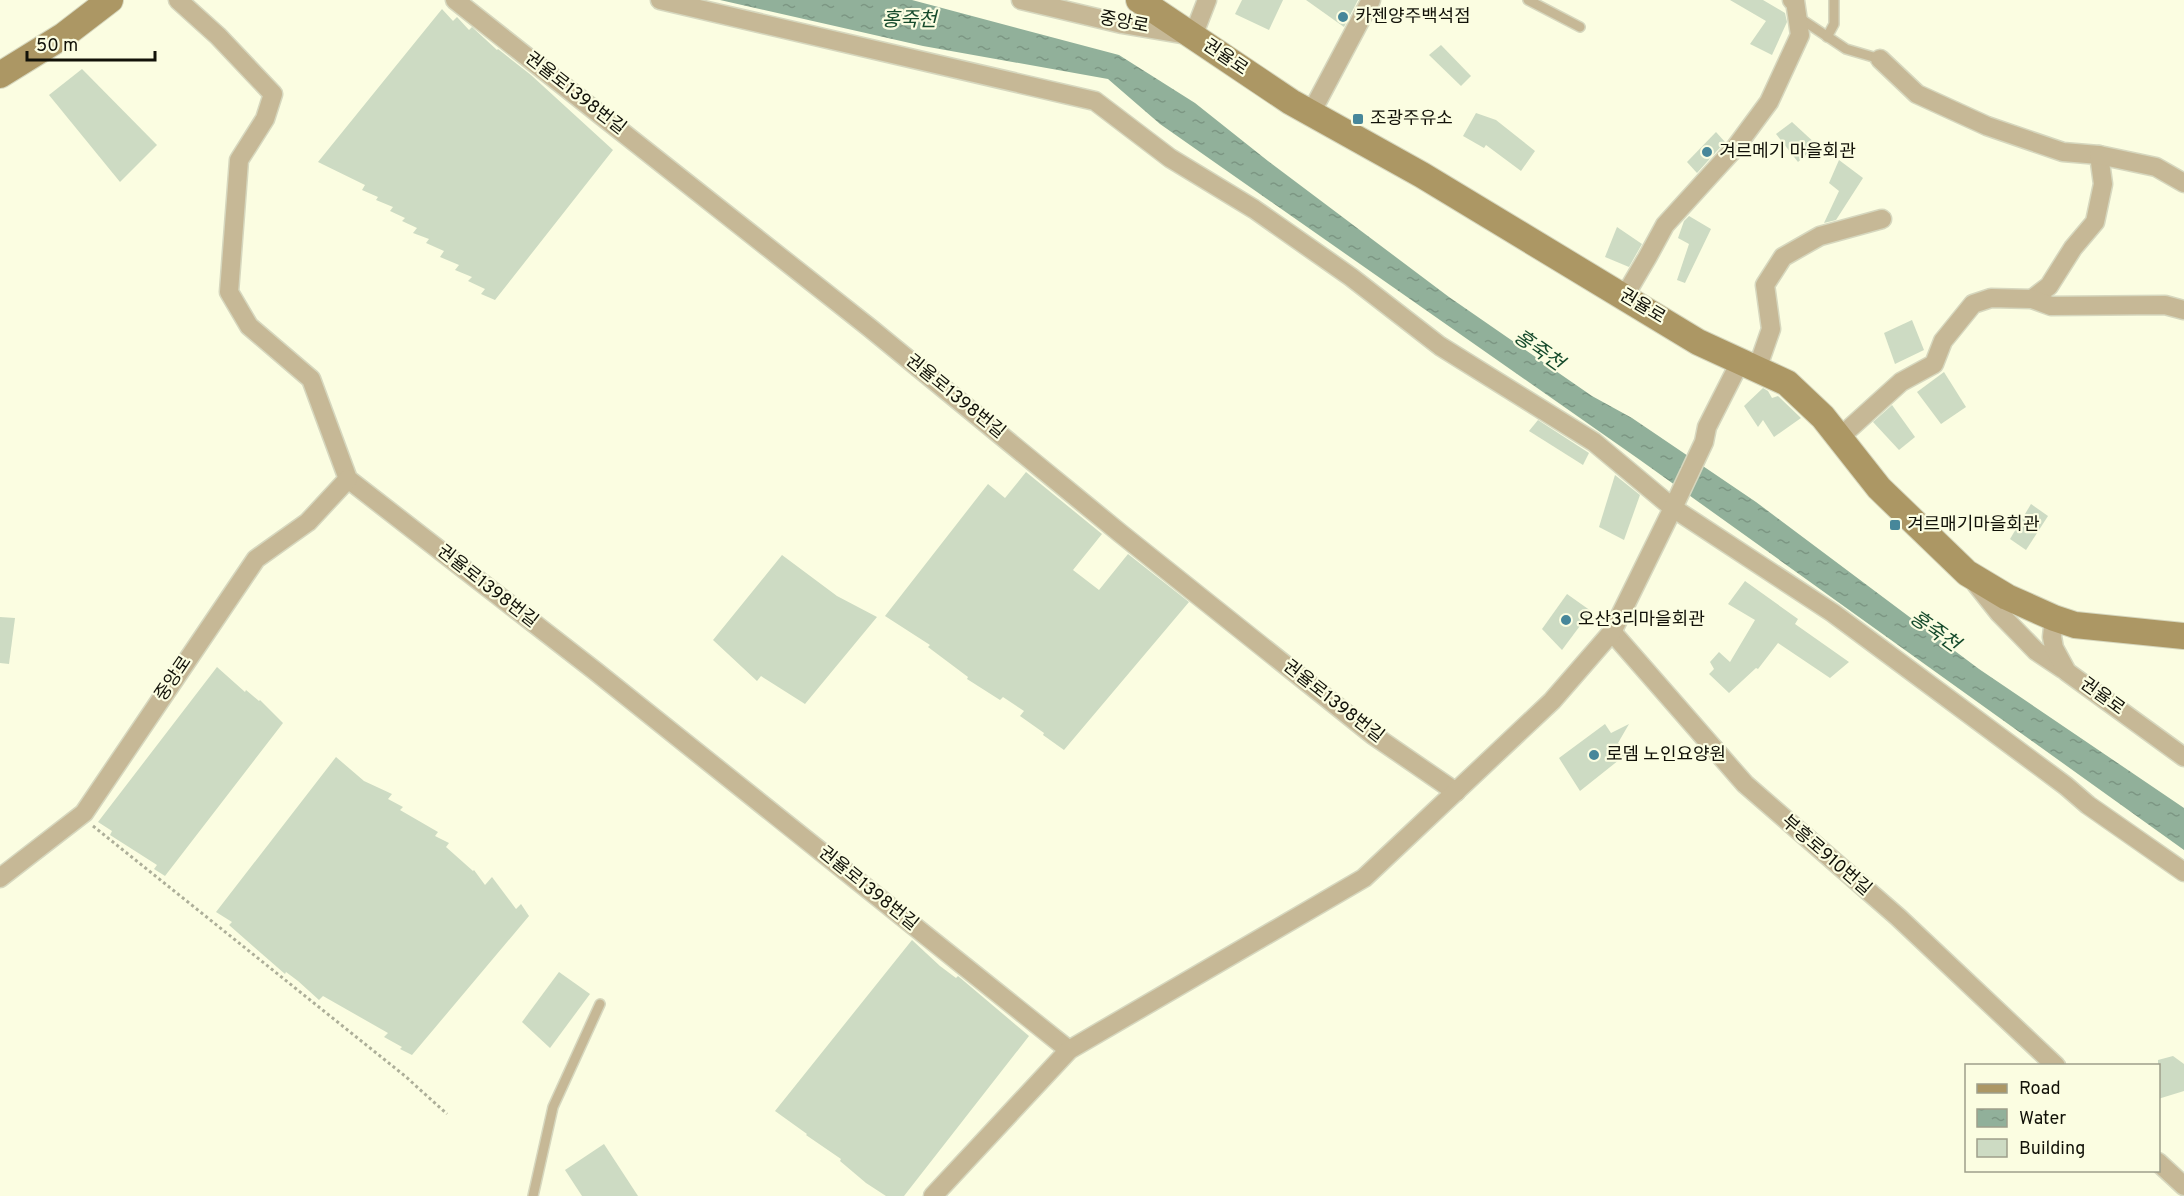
<svg xmlns="http://www.w3.org/2000/svg" width="2184" height="1196" font-family="Overpass,'Noto Sans KR',sans-serif">
<defs>
<pattern id="water-ripples" width="26" height="14" patternUnits="userSpaceOnUse" patternTransform="scale(1.5)"><rect width="26" height="14" fill="#91b09a"/><path d="M2 4q2-2 4 0t4 0M15 11q2-2 4 0t4 0" fill="none" stroke="#7c9683"/></pattern>
</defs>
<rect width="100%" height="100%" fill="#fbfde1"/>
<path fill="url(#water-ripples)" d="M720,0H912L1119,55L1195,103L1268,161L1449,297L1592,396L1632,418L1756,502L1979,669L2184,808V850L1640,460L1160,124L1108,79L923,46Z"/>
<g fill="#cddbc3">
<path d="M1242,0H1283L1269,30L1235,14Z"/>
<path d="M1306,0H1358L1344,27Z"/>
<path d="M1730,0H1763L1785,13L1787,22L1772,55L1750,44L1766,21Z"/>
<path d="M442,9L453,21L457,17L469,30L472,27L497,50L498,49L531,75L613,150L495,300L481,294L485,289L468,281L472,277L455,270L459,265L440,257L444,251L426,243L429,239L413,233L417,228L402,221L405,218L390,211L393,207L376,200L378,197L362,190L365,185L318,162Z"/>
<path d="M1441,45L1471,76L1461,86L1429,55Z"/>
<path d="M82,69L157,145L120,182L49,95Z"/>
<path d="M1476,113L1496,120L1535,151L1521,171L1486,145L1484,148L1463,136Z"/>
<path d="M1792,122L1817,145L1798,162L1776,134Z"/>
<path d="M1716,132L1725,142L1697,173L1687,162Z"/>
<path d="M1839,160L1863,178L1836,220L1824,223L1839,191L1829,183Z"/>
<path d="M1689,216L1711,229L1685,283L1677,280L1689,244L1678,238L1684,221Z"/>
<path d="M1617,227L1642,244L1629,267L1605,257Z"/>
<path d="M1912,320L1924,350L1895,364L1884,333Z"/>
<path d="M1944,372L1966,407L1941,424L1917,392Z"/>
<path d="M1763,388L1768,391L1772,398L1778,396L1801,418L1774,437L1763,420L1758,427L1744,406Z"/>
<path d="M1892,405L1915,437L1899,450L1873,422Z"/>
<path d="M1538,420L1589,453L1583,465L1529,431Z"/>
<path d="M1026,472L1102,534L1073,570L1099,590L1128,554L1189,602L1064,750L1043,735L1044,733L1020,716L1024,711L1003,697L1000,700L967,679L968,677L928,647L930,645L885,616L988,484L1005,498Z"/>
<path d="M1615,475L1640,495L1624,540L1599,527Z"/>
<path d="M2031,504L2048,516L2026,550L2010,539Z"/>
<path d="M782,555L837,596L877,617L805,704L761,676L757,681L713,640Z"/>
<path d="M1745,581L1798,619L1795,624L1849,662L1830,678L1778,643L1758,669L1756,668L1729,693L1709,674L1714,669L1710,662L1719,652L1730,662L1755,620L1728,604Z"/>
<path d="M1567,594L1591,611L1562,650L1542,629Z"/>
<path d="M0,617L15,618L9,664L0,663Z"/>
<path d="M217,667L245,692L246,690L259,701L260,700L283,723L165,876L154,869L157,865L110,835L112,831L98,822Z"/>
<path d="M1605,724L1611,733L1629,724L1618,743L1629,752L1580,791L1559,758Z"/>
<path d="M336,757L364,781L392,794L388,799L403,807L400,810L438,832L435,836L449,843L446,847L473,871L474,870L485,885L492,877L516,909L521,904L529,916L412,1055L400,1049L402,1047L384,1037L388,1033L323,996L319,1000L298,981L286,972L285,974L229,925L232,922L216,912Z"/>
<path d="M912,940L940,966L956,978L958,976L1029,1036L904,1196H886L866,1183L840,1161L841,1159L806,1135L807,1134L775,1111Z"/>
<path d="M559,972L590,994L550,1048L522,1022Z"/>
<path d="M2173,1056L2184,1064V1091L2158,1099V1060Z"/>
<path d="M604,1144L638,1196H582L565,1170Z"/>
</g>
<g fill="none" stroke-linecap="round" stroke-linejoin="round">
<defs>
<g id="lane">
<path d="M1528,0L1580,27"/>
<path d="M1798,17L1846,49L1880,59"/>
<path d="M1827,37L1834,24V0"/>
<path d="M533,1196L553,1107L600,1004"/>
</g>
<g id="street">
<path d="M178,0L218,36L273,94L265,119L239,160L229,292L249,326L311,379L348,479L594,670L1069,1050"/>
<path d="M455,0L870,328L1120,533L1373,735L1456,792"/>
<path d="M660,0L1095,101L1170,158L1254,209L1351,277L1440,346L1594,442L1673,508L1833,613L2066,786L2088,805L2184,872"/>
<path d="M1021,0L1122,24L1193,36L1207,0"/>
<path d="M1880,59L1917,94L1987,126L2063,152L2099,155L2103,184L2095,222L2073,248L2049,286L2032,299"/>
<path d="M1311,113L1371,0"/>
<path d="M2099,155L2156,167L2184,183"/>
<path d="M1624,297L1647,258L1665,225L1735,148L1769,102L1800,35L1795,1L1792,0"/>
<path d="M1757,369L1771,329L1765,285L1783,257L1820,236L1882,219"/>
<path d="M1839,438L1901,382L1934,364L1943,341L1973,304L1991,298L2032,299L2051,306L2165,305L2184,310"/>
<path d="M1976,584L1999,613L2036,651L2063,669"/>
<path d="M2054,618L2052,637L2054,648L2067,672L2184,757"/>
<path d="M1612,632L1745,784L1898,917L2056,1066"/>
<path d="M0,878L84,813L256,559L308,522L348,479"/>
<path d="M2158,1162L2184,1186"/>
<path d="M933,1196L1069,1050L1364,878L1552,701L1612,632L1673,508L1704,442L1707,427L1740,362"/>
</g>
<g id="secondary">
<path d="M1139,0L1291,102L1422,175L1698,342L1787,383L1823,417L1879,488L1967,573L2007,597L2054,618L2075,625L2184,636"/>
<path d="M0,75L63,36L110,0"/>
</g>
</defs>
<use href="#lane" stroke="#d6d7be" stroke-width="12"/>
<use href="#street" stroke="#d6d7be" stroke-width="21"/>
<use href="#secondary" stroke="#d6d7be" stroke-width="28"/>
<path stroke="#adaf99" stroke-width="3" stroke-dasharray="3 3" stroke-linecap="butt" d="M93,826L405,1076L447,1114"/>
<use href="#lane" stroke="#c6b896" stroke-width="9"/>
<use href="#street" stroke="#c6b896" stroke-width="18"/>
<use href="#secondary" stroke="#ac9764" stroke-width="26"/>
</g>
<g fill="#47879a" stroke="#fbfde1" stroke-width="2">
<circle cx="1343" cy="17" r="6"/>
<rect x="1352" y="113" width="12" height="12" rx="3"/>
<circle cx="1707" cy="152" r="6"/>
<rect x="1889" y="519" width="12" height="12" rx="3"/>
<circle cx="1566" cy="620" r="6"/>
<circle cx="1594" cy="755" r="6"/>
</g>
<g text-anchor="middle" dominant-baseline="central" stroke-width="4.5" stroke-linejoin="round" paint-order="stroke">
<g font-size="18" fill="#121209" stroke="#fbfde1" text-anchor="start">
<text x="1355" y="17">카젠양주백석점</text>
<text x="1370" y="119">조광주유소</text>
<text x="1719" y="152">겨르메기 마을회관</text>
<text x="1907" y="525">겨르매기마을회관</text>
<text x="1578" y="620">오산3리마을회관</text>
<text x="1606" y="755">로뎀 노인요양원</text>
</g>
<g font-size="18" fill="#121209" stroke="#fbfde1">
<text transform="translate(1124 23) rotate(11)">중앙로</text>
<text transform="translate(1225 58) rotate(34)">권율로</text>
<text transform="translate(575 94) rotate(38)">권율로1398번길</text>
<text transform="translate(1642 307) rotate(31)">권율로</text>
<text transform="translate(955 397) rotate(39)">권율로1398번길</text>
<text transform="translate(487 587) rotate(38)">권율로1398번길</text>
<text transform="translate(174 679) rotate(-56)">중앙로</text>
<text transform="translate(2102 697) rotate(36)">권율로</text>
<text transform="translate(1333 702) rotate(38)">권율로1398번길</text>
<text transform="translate(1826 856) rotate(41)">부흥로910번길</text>
<text transform="translate(868 889) rotate(39)">권율로1398번길</text>
</g>
<g font-size="20" font-style="italic" fill="#164b2c" stroke="#fbfde1">
<text x="909" y="21">홍죽천</text>
<text transform="translate(1538 351) rotate(35)">홍죽천</text>
<text transform="translate(1934 632) rotate(35)">홍죽천</text>
</g>
</g>
<rect x="1965" y="1064" width="195" height="108" fill="#fbfde1" stroke="#9e9f8b" stroke-width="1.5"/>
<rect x="1977" y="1084" width="30" height="9" fill="#ac9764" stroke="#9e9f8b" stroke-width="1.5"/>
<text x="2019" y="1094" font-size="18" fill="#121209">Road</text>
<rect x="1977" y="1109" width="30" height="18" fill="url(#water-ripples)" stroke="#9e9f8b" stroke-width="1.5"/>
<text x="2019" y="1124" font-size="18" fill="#121209">Water</text>
<rect x="1977" y="1139" width="30" height="18" fill="#cddbc3" stroke="#9e9f8b" stroke-width="1.5"/>
<text x="2019" y="1154" font-size="18" fill="#121209">Building</text>
<path d="M27 51v9h128v-9" fill="none" stroke="#121209" stroke-width="3"/>
<text x="36" y="51" font-size="18" fill="#121209" stroke="#fbfde1" stroke-width="4.5" paint-order="stroke">50 m</text>
</svg>
